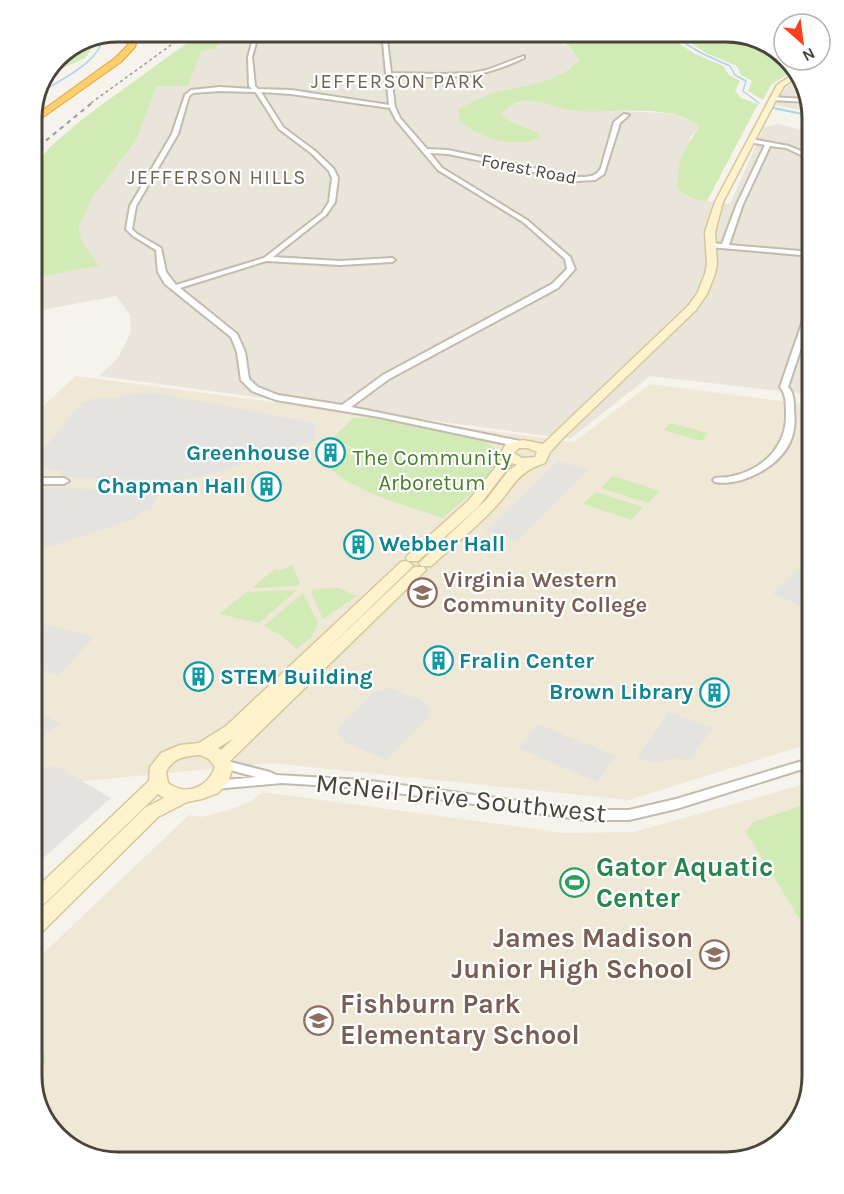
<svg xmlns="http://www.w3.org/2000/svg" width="844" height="1194" font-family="Karla,sans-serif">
<rect width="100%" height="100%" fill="#f6f3ec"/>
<g fill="#eae5da">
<path d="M227,32H445V37L526,36L552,40L570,47L579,60L569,71L554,79L458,109L539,133L511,122L500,115L505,108L523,101H535L568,109L666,113L690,119L699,126L691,137L677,189L694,199L730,204L764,127L778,124L812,133V395L650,376L570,439L99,376L118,358L131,332L130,315L116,296L32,312V278L98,266L82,242L79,227L93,196L136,141L157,86L198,58L201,50L216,47Z"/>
<path d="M801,77L811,112L775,105L782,91Z"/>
</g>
<g fill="#efe8d6">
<path d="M76,376L574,442L650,384L812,405V743L629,800L272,763L32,786V416Z"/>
<path d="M812,782V1076L801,1120L770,1151L726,1162H113L74,1151L43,1120L32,1076V964L189,815L201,817L229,810L253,800L262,792L565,833L634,832Z"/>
</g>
<g fill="#d2eab5">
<path d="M202,32H227L216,48L201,51L188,86H157L136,141L93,196L79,227L82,242L99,266L32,278V171L50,147L85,117Z"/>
<path d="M445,32H662L695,54L723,66L729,75L740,81L735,91L741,98L758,104L707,201L694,199L677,189L680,159L699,126C669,101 606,116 568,110C554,107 539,99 523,101C514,103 506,107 501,115L511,122L539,133L540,138C513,149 481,139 460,121L458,109C469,104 481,97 493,93C523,85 557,85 579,60C576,56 574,51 571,48C555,31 470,37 445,37Z"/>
<path d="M674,32H731L770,43L795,69L771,85L763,100L748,91L752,81L741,75L737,66L706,53Z"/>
<path d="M98,39L85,58L50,74L61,53Z"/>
<path d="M354,418C376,416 461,431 481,440C490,444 498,450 501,458L500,462L477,488L443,518C403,504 356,494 325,464L352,447L332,438Z"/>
<path d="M671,423L708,433L701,441L663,430Z"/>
<path d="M613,476L660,491L648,503L601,488Z"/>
<path d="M596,492L643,507L631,520L583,504Z"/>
<path d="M292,565L300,583L297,586L252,588L275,569L282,570Z"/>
<path d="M339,588L357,596L323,619L311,592L314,589Z"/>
<path d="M297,590L259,623L219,614L247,592Z"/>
<path d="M303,593L318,623L312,636L297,649L282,636L264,626Z"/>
<path d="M812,802V939L746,832L753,822Z"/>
<path d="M32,1045L43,1050L46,1059L38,1084L37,1096L32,1076Z"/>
</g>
<g fill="#e5e3e0">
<path d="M135,393H156L315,423V440L245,464L203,476L173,481L60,477L63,471L38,469L34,465V461L82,402L97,398H117Z"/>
<path d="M558,461L589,470L517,542L485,531Z"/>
<path d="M42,488L136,490L160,491L151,510L143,511L132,520L32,552V490Z"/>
<path d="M812,559V611L773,594L806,562Z"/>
<path d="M32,621L94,637L59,675L32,668Z"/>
<path d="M389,688L421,700L429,708V713L428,718L387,760L346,743L338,732L341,724L373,693Z"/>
<path d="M32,708L60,724L32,745Z"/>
<path d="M669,712L712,728L689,762L678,758L651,763L637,758Z"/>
<path d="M538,724L616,756L597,782L518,748Z"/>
<path d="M46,767H58L111,798L32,868V772Z"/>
</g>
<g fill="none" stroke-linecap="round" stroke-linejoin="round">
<g stroke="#a9d4f2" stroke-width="1.5">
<path d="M667,32L701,53L730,66L735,75L746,81L743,91L759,103"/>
<path d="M42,92C61,79 100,62 103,37"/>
</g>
<path stroke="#a9d4f2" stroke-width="2" d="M773,108L812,116"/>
<defs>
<g id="minor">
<path d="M255,32H259L252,57L255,86L258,89L291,90L389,105L382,32H386L391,73L441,74L472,73L487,70L524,56V58C475,82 443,77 391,76L395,107L400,118L427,149L448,150L576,177C586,177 596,178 601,168L614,122L624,114L629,115L620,123L604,174L595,180L576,181L448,154L430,153L442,168L527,220L570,257L575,269L558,288L389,379L351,407L520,441L523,442V446L520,447L379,417L276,400L252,391L241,380L237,352L231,337L165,284L158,272L156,250L133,236L126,229L130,206L172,134L185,95L191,90L220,87L252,89L249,86L248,57ZM220,91L255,92L257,94L279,129L311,153L329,171L332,178L329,202L322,213L264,258L176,285L166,272L161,248L137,234L132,229L136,206L178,134L189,96L193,93ZM261,92L291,94L390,108L396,120L438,170L523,222L565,259L567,269L552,284L383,375L342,405L278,395L258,387L249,379L245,352L237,334L180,288L266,261L340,265L392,262L395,260L392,258L340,261L273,257L326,215L335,202L338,178L334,169L315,151L283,127Z"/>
<path d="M771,97L807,99L808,102L773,100Z"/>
<path d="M751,139L789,146L812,156V160L786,148L770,146L743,204L729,245L812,252V256L710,247L707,245L710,243L722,244L737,204L765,145L749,142V140Z"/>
<path d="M809,303H812V315L788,387C794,393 794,401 794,409C795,418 795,428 792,437C783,465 743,487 715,482L713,480L715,478C721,477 727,478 733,476C764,469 787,445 786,414C786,404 786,394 780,387Z"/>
<path d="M32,478H64L69,481L64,484H32Z"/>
<path d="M812,758V766L676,809L629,820H585L363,788L282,783L215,789L211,788L209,785L211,782L215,781L256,777L219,767L217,764L219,761L223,760L270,772L276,775L363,780L585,810H629L676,799Z"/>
</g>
<g id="secondary">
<path d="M798,71L801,75L784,86L777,98L723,202L715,232L717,264L715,274L707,294L696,310L565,436L550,452L545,463C518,471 514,486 497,505C477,527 453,546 431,566H421L419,563L487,499L509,470L517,465L512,463L478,507L418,561H408L406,558L408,555L468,501L504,457L501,453L506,444L523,440L543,444L688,306L697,294L705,274L707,264L705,232L715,202L777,85ZM528,448L537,452L535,457L522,458L514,453L519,448Z"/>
<path d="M406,561L413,565L411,568L320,656L414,567H424L426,570L230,761L233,767L228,782L218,793L202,799L187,802L158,817L39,935L32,937V917L146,807L164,798L158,794L39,909L32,912V892L149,781L150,767L161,753L180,745L199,743L226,726L401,562ZM234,738L221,750L218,748ZM200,755L209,759L215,767C208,787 187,797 168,783L166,772C173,757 186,756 200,755Z"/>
</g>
<path id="motorway" d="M131,32H139L135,47L121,62L32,125V118L115,58L127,46Z"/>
</defs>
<use href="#minor" stroke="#c2bbae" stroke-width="4"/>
<use href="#secondary" stroke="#d6c79b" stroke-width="3"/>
<use href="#motorway" stroke="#e0a43c" stroke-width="2"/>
<use href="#minor" fill="#fff" fill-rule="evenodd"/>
<use href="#secondary" fill="#fff3cd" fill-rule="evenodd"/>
<use href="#motorway" fill="#ffcf6e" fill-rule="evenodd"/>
<path stroke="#9a9a9a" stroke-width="1.5" stroke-dasharray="3 3" stroke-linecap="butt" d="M91,103L189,32"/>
<path stroke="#9a9a9a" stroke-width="2" stroke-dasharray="4.5 4.5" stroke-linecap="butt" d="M32,152L93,102"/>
</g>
<defs>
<symbol id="building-ring" viewBox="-11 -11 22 22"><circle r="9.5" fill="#fff" stroke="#0f9aa8" stroke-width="1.5"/><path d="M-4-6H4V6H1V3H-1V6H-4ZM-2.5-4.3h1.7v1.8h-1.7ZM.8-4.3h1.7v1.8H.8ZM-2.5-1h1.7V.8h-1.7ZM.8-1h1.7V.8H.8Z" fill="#0f9aa8"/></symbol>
<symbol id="university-ring" viewBox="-11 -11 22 22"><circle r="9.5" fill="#fff" stroke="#8d6e63" stroke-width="1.5"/><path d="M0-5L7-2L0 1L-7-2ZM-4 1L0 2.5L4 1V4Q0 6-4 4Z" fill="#8d6e63"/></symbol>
<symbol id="stadium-ring" viewBox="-11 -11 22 22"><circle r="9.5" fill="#fff" stroke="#2e9e5b" stroke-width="1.5"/><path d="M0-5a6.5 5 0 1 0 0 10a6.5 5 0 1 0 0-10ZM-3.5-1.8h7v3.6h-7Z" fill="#2e9e5b"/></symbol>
<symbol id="school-ring" viewBox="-11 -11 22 22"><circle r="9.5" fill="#fff" stroke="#8d6e63" stroke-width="1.5"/><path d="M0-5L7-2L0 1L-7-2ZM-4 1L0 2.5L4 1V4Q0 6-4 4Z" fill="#8d6e63"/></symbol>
</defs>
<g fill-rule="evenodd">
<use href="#building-ring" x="314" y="436" width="33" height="33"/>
<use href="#building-ring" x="250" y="470" width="33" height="33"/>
<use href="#building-ring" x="342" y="528" width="33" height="33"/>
<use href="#university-ring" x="406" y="576" width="33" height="33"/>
<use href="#building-ring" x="422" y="644" width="33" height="33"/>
<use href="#building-ring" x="182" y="660" width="33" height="33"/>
<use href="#building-ring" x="698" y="676" width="33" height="33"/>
<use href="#stadium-ring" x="558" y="866" width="33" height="33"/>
<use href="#school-ring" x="698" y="938" width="33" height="33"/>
<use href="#school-ring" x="302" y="1004" width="33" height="33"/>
</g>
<g text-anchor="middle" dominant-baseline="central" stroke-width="4.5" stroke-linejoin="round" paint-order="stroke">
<g font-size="18" fill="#4b4439" stroke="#fff">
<text transform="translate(529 169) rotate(11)">Forest Road</text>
</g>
<g font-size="20" letter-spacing="1.5" fill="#6e6250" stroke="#fff">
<text x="398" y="81">JEFFERSON PARK</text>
<text x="217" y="177">JEFFERSON HILLS</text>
</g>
<g font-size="22" font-weight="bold" fill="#0d838f" stroke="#fff" text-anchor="end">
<text x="310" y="453">Greenhouse</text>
<text x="246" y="486">Chapman Hall</text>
<text x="379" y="544" text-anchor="start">Webber Hall</text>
<text x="459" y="661" text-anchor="start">Fralin Center</text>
<text x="220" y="677" text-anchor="start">STEM Building</text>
<text x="693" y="692">Brown Library</text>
</g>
<g font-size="22" fill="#4a7f2a" stroke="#fff">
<text x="432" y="458">The Community<tspan x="432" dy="25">Arboretum</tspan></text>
</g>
<g font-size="22" font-weight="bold" fill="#785e54" stroke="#fff" text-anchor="start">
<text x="443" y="580">Virginia Western<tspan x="443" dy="25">Community College</tspan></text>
</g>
<g font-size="27" fill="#4b4439" stroke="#fff">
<text transform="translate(461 798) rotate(6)">McNeil Drive Southwest</text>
</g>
<g font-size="27" font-weight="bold" fill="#27864d" stroke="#fff" text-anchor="start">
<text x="596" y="867">Gator Aquatic<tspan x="596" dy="31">Center</tspan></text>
</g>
<g font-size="27" font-weight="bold" fill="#785e54" stroke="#fff" text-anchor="end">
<text x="693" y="938">James Madison<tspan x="693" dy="31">Junior High School</tspan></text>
<text x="340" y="1004" text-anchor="start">Fishburn Park<tspan x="340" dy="31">Elementary School</tspan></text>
</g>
</g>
<path d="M0 0H844V1194H0ZM118 42H726A76 76 0 0 1 802 118V1076A76 76 0 0 1 726 1152H118A76 76 0 0 1 42 1076V118A76 76 0 0 1 118 42Z" fill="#fff" fill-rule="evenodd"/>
<path fill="none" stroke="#4b4439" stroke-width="3" d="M118 42H726A76 76 0 0 1 802 118V1076A76 76 0 0 1 726 1152H118A76 76 0 0 1 42 1076V118A76 76 0 0 1 118 42Z"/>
<g transform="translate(802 42) rotate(152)"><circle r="28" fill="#ffffff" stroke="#b7b4b0" stroke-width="1.5"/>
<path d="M0-4.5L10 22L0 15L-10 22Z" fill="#fc3f1d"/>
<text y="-9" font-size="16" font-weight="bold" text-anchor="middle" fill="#4b4439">N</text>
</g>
</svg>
